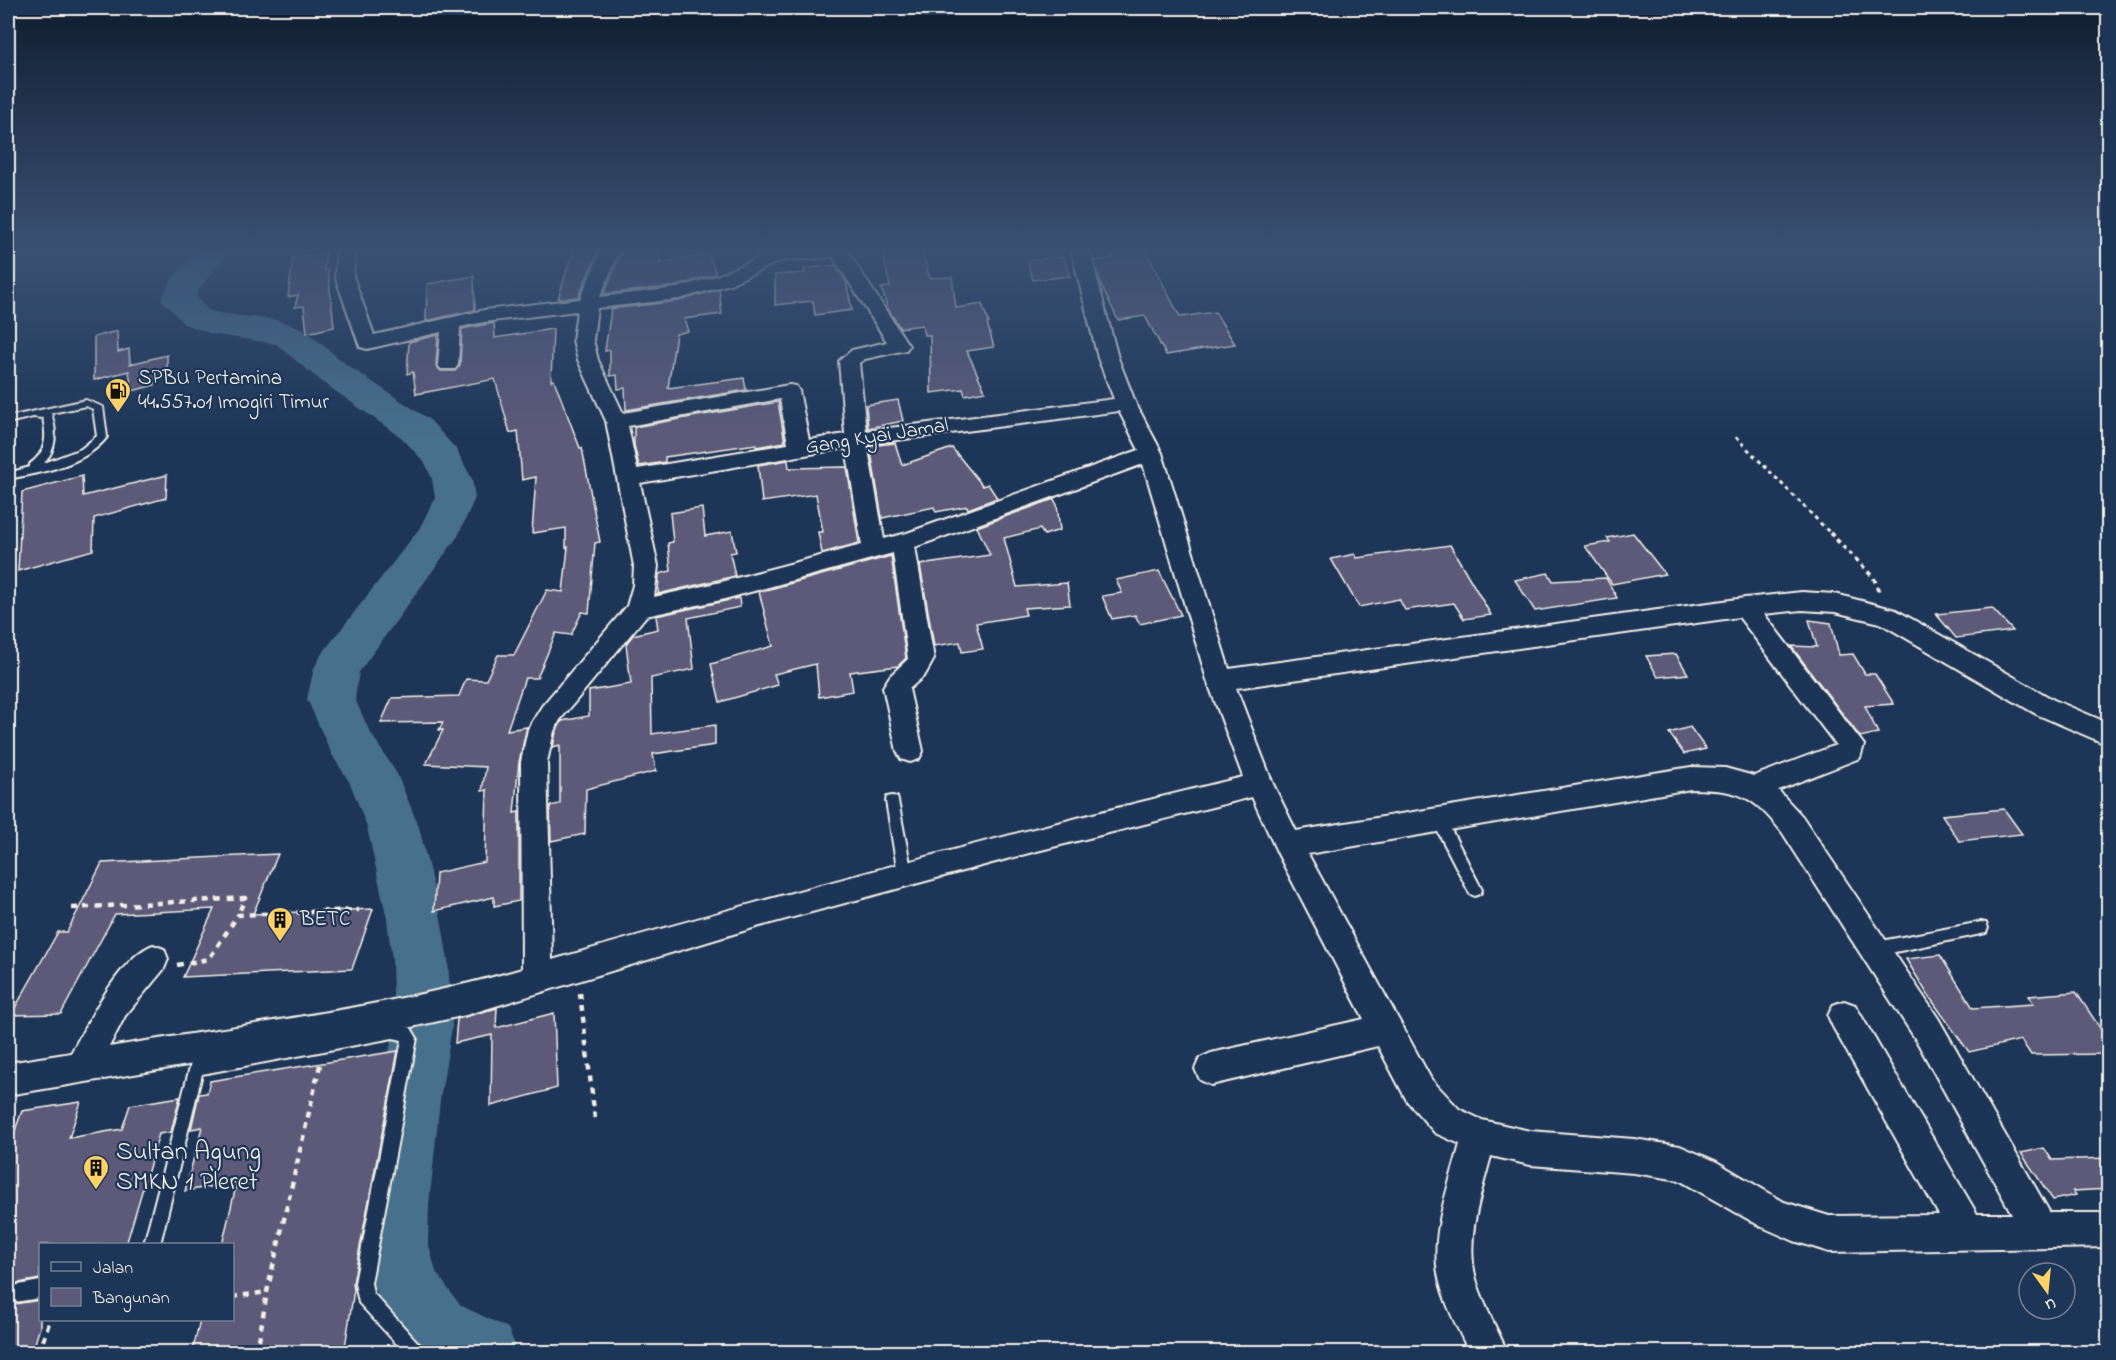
<svg xmlns="http://www.w3.org/2000/svg" width="2116" height="1360" font-family="'Indie Flower',sans-serif">
<rect width="100%" height="100%" fill="#1d3557"/>
<filter id="ink" filterUnits="userSpaceOnUse"><feTurbulence type="fractalNoise" baseFrequency=".0167" numOctaves="2"/><feDisplacementMap in="SourceGraphic" scale="12" xChannelSelector="R" yChannelSelector="G"/><feConvolveMatrix kernelMatrix="1 2 1 2 8 2 1 2 1" color-interpolation-filters="sRGB"/></filter>
<g filter="url(#ink)">
<g fill="none" stroke-linecap="round" stroke-linejoin="round">
<path fill="#46708d" fill-rule="evenodd" d="M198,249H231L198,291L196,297L208,310L218,313L276,320L302,328L347,365L430,420L456,449L472,479L475,498L458,536L359,672L355,699L369,730L397,774L419,827L441,919L448,960L452,1027L440,1100L429,1205L428,1242L436,1272L460,1305L508,1328L518,1352H412L384,1310L374,1287L364,1242L365,1205L380,1100L394,1027L392,960L387,919L367,827L350,783L332,755L307,699L314,668L321,655L419,529L435,498L432,479L425,463L402,438L321,381L276,344L212,334L184,324L161,299L173,277Z"/>
</g>
<g fill="#5d5a79" stroke="#f4f1e8" stroke-width="1.5">
<path d="M599,249L578,297L558,299L573,250Z"/>
<path d="M641,249H659V263L709,254L716,274L677,286L604,294L622,251Z"/>
<path d="M882,249H921L930,278L952,277L956,308L982,304L989,323H987L994,347L967,351L985,391L965,395L963,389L931,393L930,335H924L922,325L900,328L888,309L881,288L890,287Z"/>
<path d="M1109,249H1145L1180,317L1215,312L1235,344L1166,355L1145,316L1118,320L1101,285L1094,261L1112,259Z"/>
<path d="M326,253L324,271L328,270L334,327L307,333L304,306L295,307L298,295L288,297L293,258Z"/>
<path d="M1063,257L1070,276L1033,280L1027,261Z"/>
<path d="M835,265L846,281L852,310L815,315L813,301L775,305V275L805,273L804,269Z"/>
<path d="M474,276L475,310L426,321L427,284Z"/>
<path d="M719,289L722,314L684,319L688,331L676,334L668,388L744,378L746,390L626,410L625,388L618,389L617,375L610,376V350L605,351L611,309L679,301Z"/>
<path d="M494,323L495,338L553,329L551,381L554,380L580,448H582L600,542L595,543L589,613L582,612L571,635L556,633L537,678H525L507,730L527,727L519,762L514,813L519,812V901L494,906V897L434,911L436,873L485,862L487,790L482,791L486,767L426,764L443,730H439L443,722L381,723L392,698L459,696L466,679L486,680L498,655H514L547,590L563,592L568,547L566,548V528L532,533L536,477L522,480L518,431L510,433L495,379L416,394L413,372L407,374L409,342L438,335L436,366L441,371H455L460,365L462,329Z"/>
<path d="M117,331L118,352L129,349L130,364L167,355V374L154,378L155,385L132,391L129,371L94,380V337Z"/>
<path d="M898,400L903,421L868,428L866,405Z"/>
<path d="M778,402L785,442L756,447V444L665,457V462L639,466L634,445V427Z"/>
<path d="M895,443L902,465L952,448L983,486L988,484L997,498L968,509L967,506L936,512L934,507L882,518L870,446Z"/>
<path d="M788,460L789,468L847,467L859,543L822,553L818,532H823L816,494L762,502L758,465Z"/>
<path d="M167,475L166,498L94,518L93,550L18,571L22,492L82,476L83,496Z"/>
<path d="M1054,499L1057,505L1060,530L1044,535L1040,529L1004,538L1017,587L1067,583L1070,605L1024,608L1026,615L976,623L983,649L962,652L960,642L934,646L920,565L990,555L977,527Z"/>
<path d="M702,508L705,536L732,531L736,552L730,553L735,576L658,594L659,574L671,571L668,543L673,542L670,513Z"/>
<path d="M1633,533L1665,574L1612,584L1585,546L1610,542L1607,538Z"/>
<path d="M1450,545L1491,615L1464,619L1454,603L1405,610L1399,599L1359,607L1331,559L1355,554L1357,558Z"/>
<path d="M891,556L906,658L898,666L850,672L853,691L819,697L816,664L774,674L778,685L720,702L711,664L773,646L759,592Z"/>
<path d="M1159,571L1181,615L1140,624L1135,615L1112,619L1102,596L1122,593L1116,580Z"/>
<path d="M1548,573L1553,581L1606,578L1617,598L1535,611L1515,580Z"/>
<path d="M739,598L740,607L688,618L694,669L651,678L652,734L715,725V745L653,754L656,771L586,789L585,834L551,841L550,806L560,804V745L553,747L556,732L562,721L589,716V691L631,684L626,644L633,635L658,629L656,616Z"/>
<path d="M1992,608L2013,631L1956,638L1936,614Z"/>
<path d="M1809,620L1831,623L1839,655L1853,654L1865,674H1875L1894,704L1865,706L1878,733L1860,737L1791,646L1817,647Z"/>
<path d="M1676,654L1688,674L1658,677L1646,656Z"/>
<path d="M1690,727L1706,749L1684,754L1669,733Z"/>
<path d="M2004,809L2022,834L1959,841L1942,815Z"/>
<path d="M278,854L253,914L373,909L352,969L183,977L214,909L115,914L61,1014L11,1015L58,932H67L102,863Z"/>
<path d="M1940,955L1973,1008L2034,1004L2029,996L2076,992L2104,1034H2109V1054L2031,1055L2021,1040L1969,1052L1928,995L1906,959Z"/>
<path d="M497,1008L496,1028L554,1013L557,1088L491,1106L492,1035L455,1043L457,1019Z"/>
<path d="M398,1051L353,1283L354,1290L344,1353H192L200,1320H232V1245H222L237,1182L185,1191L202,1127L191,1129L199,1094L207,1093L210,1081Z"/>
<path d="M180,1097L171,1132L159,1134L126,1245H40V1279L8,1285V1150L22,1111L81,1102L69,1138L122,1129L130,1105Z"/>
<path d="M2044,1148L2052,1160L2109,1158V1189L2073,1191L2076,1195L2053,1200L2021,1153Z"/>
<path d="M40,1300V1327L32,1353H8V1305Z"/>
</g>
<g fill="none" stroke-linecap="round" stroke-linejoin="round">
<defs>
<g id="lane">
<path d="M86,400L103,407L107,437C86,465 40,473 8,479V473L30,467V464C47,452 47,436 43,418L33,417L8,423V417ZM86,406L93,409L97,436L81,449L44,463C57,449 57,431 51,413Z"/>
<path d="M892,796L897,797L898,801L912,874L910,878L905,880L900,878L898,874L886,801L887,797Z"/>
<path d="M1439,814L1444,816L1480,886L1482,890L1480,894L1475,896L1470,894L1432,820L1434,816Z"/>
<path d="M1981,922L1986,923L1988,928L1986,933L1981,934L1876,956L1871,954L1869,949L1871,944L1876,942Z"/>
<path d="M393,1024L411,1028L417,1038L371,1283L373,1293L421,1346L424,1352H404L359,1303L355,1283L402,1040L393,1038L202,1074L160,1244H144L191,1063Z"/>
<path d="M40,1281V1298L8,1303V1287Z"/>
</g>
<path id="street" d="M337,249H355L353,276L374,335L484,310L580,299L602,249H620L600,297L677,288L716,276L776,251L846,249L909,346L906,350L865,359L859,363L866,431L1114,399L1098,358L1071,249H1089L1118,358L1136,404L1162,453L1229,669L1745,598L1802,592L1835,594L1896,610L2054,700L2108,723V745L2036,714L1880,623L1835,612L1802,610L1764,614L1864,745L1860,758L1778,790L1802,816L1938,1018L2050,1213H2108V1247L1829,1252L1794,1241L1760,1226L1679,1180L1634,1173L1530,1165L1491,1156C1481,1194 1465,1239 1476,1279C1483,1305 1497,1328 1507,1352H1469C1457,1326 1440,1296 1437,1266C1433,1226 1450,1183 1460,1144L1435,1133L1407,1101L1378,1046L1211,1085L1200,1080L1195,1069L1200,1058L1211,1053L1364,1019L1278,854L1252,797L1029,853L753,928L466,1015L398,1030L8,1095V1063L71,1053C88,1023 120,957 153,945L164,949L168,959L164,969L125,1016L109,1047C247,1024 387,1008 522,969L521,762L528,729L542,706L627,606L633,585L634,566L606,421L578,360L573,340L577,311L484,322L460,327L458,365L455,369H441L438,365L441,332L367,349L360,347L335,276ZM833,257L887,342L852,350L839,361L845,434L809,440L799,391L796,386L789,385L623,413L598,360L593,340L597,308L679,299L730,284L780,261ZM780,399L788,444L637,469L628,426ZM1119,411L1139,450L907,533L884,539L867,444ZM846,448L862,545L721,582L654,597L658,566L640,483ZM1143,464L1207,680L1243,777C1011,833 781,894 552,960L547,762L554,731L560,720L646,616L721,600L893,553L908,659L890,676L883,687L897,751L901,759L910,762L919,759L923,751L909,689L925,675L934,659L915,547ZM1739,617L1836,745L1754,776L1725,768L1691,767L1296,831L1273,784L1236,688ZM1691,789C1740,790 1751,794 1782,832L1916,1040L2012,1214H1977L1855,1005L1844,1001L1833,1005L1828,1016L1833,1027L1939,1215L1829,1216L1784,1202L1715,1161L1680,1146L1634,1139L1530,1131L1482,1120L1459,1109L1431,1079L1308,854Z"/>
</defs>
<use href="#lane" stroke="#f4f1e8" stroke-width="4"/>
<use href="#street" stroke="#f4f1e8" stroke-width="4"/>
<path stroke="#f4f1e8" stroke-width="3" stroke-dasharray="4 4" stroke-linecap="butt" d="M1736,437L1831,534"/>
<path stroke="#f4f1e8" stroke-width="4" stroke-dasharray="4.5 4.5" stroke-linecap="butt" d="M1830,533L1874,578L1879,593"/>
<g stroke="#f4f1e8" stroke-width="4.5" stroke-dasharray="6 6" stroke-linecap="butt">
<path d="M72,908L245,898L238,915"/>
<path d="M177,965L209,959L238,915L359,910"/>
<path d="M580,993L595,1119"/>
<path d="M232,1297L267,1292"/>
<path d="M39,1352L50,1320"/>
<path d="M257,1352L267,1292L320,1065"/>
</g>
<use href="#lane" fill="#1d3557" fill-rule="evenodd"/>
<use href="#street" fill="#1d3557" fill-rule="evenodd"/>
</g>
</g>
<linearGradient id="sky" x2="0" y2="1"><stop stop-color="#101d30"/><stop offset="0.57" stop-color="#3a5174"/><stop offset="1" stop-color="#3a5174" stop-opacity="0"/></linearGradient>
<rect width="2116" height="439" fill="url(#sky)"/>
<defs>
<symbol id="fuel-pin" viewBox="-11 -11 22 30"><path d="M0 17L-7.5 6A9.5 9.5 0 1 1 7.5 6Z" fill="#ffd166" stroke="#1d3557"/><path d="M-5.5-6h7V0h2V4h1.3V-2.5L3-4.5l.8-.8L6-3V5H2.5V1h-1V6h-7ZM-4.2-4.7v3.2H.2V-4.7Z" fill="#111"/></symbol>
<symbol id="building-pin" viewBox="-11 -11 22 30"><path d="M0 17L-7.5 6A9.5 9.5 0 1 1 7.5 6Z" fill="#ffd166" stroke="#1d3557"/><path d="M-4-6H4V6H1V3H-1V6H-4ZM-2.5-4.3h1.7v1.8h-1.7ZM.8-4.3h1.7v1.8H.8ZM-2.5-1h1.7V.8h-1.7ZM.8-1h1.7V.8H.8Z" fill="#111"/></symbol>
</defs>
<g fill-rule="evenodd">
<use href="#fuel-pin" x="103" y="376" width="30" height="40"/>
<use href="#building-pin" x="265" y="905" width="30" height="40"/>
<use href="#building-pin" x="81" y="1153" width="30" height="40"/>
</g>
<g text-anchor="middle" dominant-baseline="central" stroke-width="4.5" stroke-linejoin="round" paint-order="stroke">
<g font-size="21" fill="#f4f1e8" stroke="#1d3557" text-anchor="start">
<text x="138" y="379">SPBU Pertamina<tspan x="138" dy="24">44.557.01 Imogiri Timur</tspan></text>
<text x="300" y="920">BETC</text>
</g>
<g font-size="21" fill="#f4f1e8" stroke="#1d3557">
<text transform="translate(877 437) rotate(-9)">Gang Kyai Jamal</text>
</g>
<g font-size="26" fill="#f4f1e8" stroke="#1d3557" text-anchor="start">
<text x="116" y="1153">Sultan Agung<tspan x="116" dy="30">SMKN 1 Pleret</tspan></text>
</g>
</g>
<rect width="2116" height="1360" fill="none" stroke="#1d3557" stroke-width="30"/>
<rect x="15" y="15" width="2086" height="1330" fill="none" stroke="#f4f1e8" stroke-width="2" filter="url(#ink)"/>
<rect x="39" y="1243" width="195" height="78" fill="#1d3557" stroke="#738091" stroke-width="1.5"/>
<rect x="51" y="1262" width="30" height="9" fill="#1d3557" stroke="#738091" stroke-width="1.5"/>
<text x="93" y="1273" font-size="18" fill="#f4f1e8">Jalan</text>
<rect x="51" y="1288" width="30" height="18" fill="#5d5a79" stroke="#738091" stroke-width="1.5"/>
<text x="93" y="1303" font-size="18" fill="#f4f1e8">Bangunan</text>
<g transform="translate(2047 1291) rotate(165)"><circle r="28" fill="#1d3557" stroke="#738091" stroke-width="1.5"/>
<path d="M0-4.5L10 22L0 15L-10 22Z" fill="#ffd166"/>
<text y="-9" font-size="16" font-weight="bold" text-anchor="middle" fill="#f4f1e8">U</text>
</g>
</svg>
